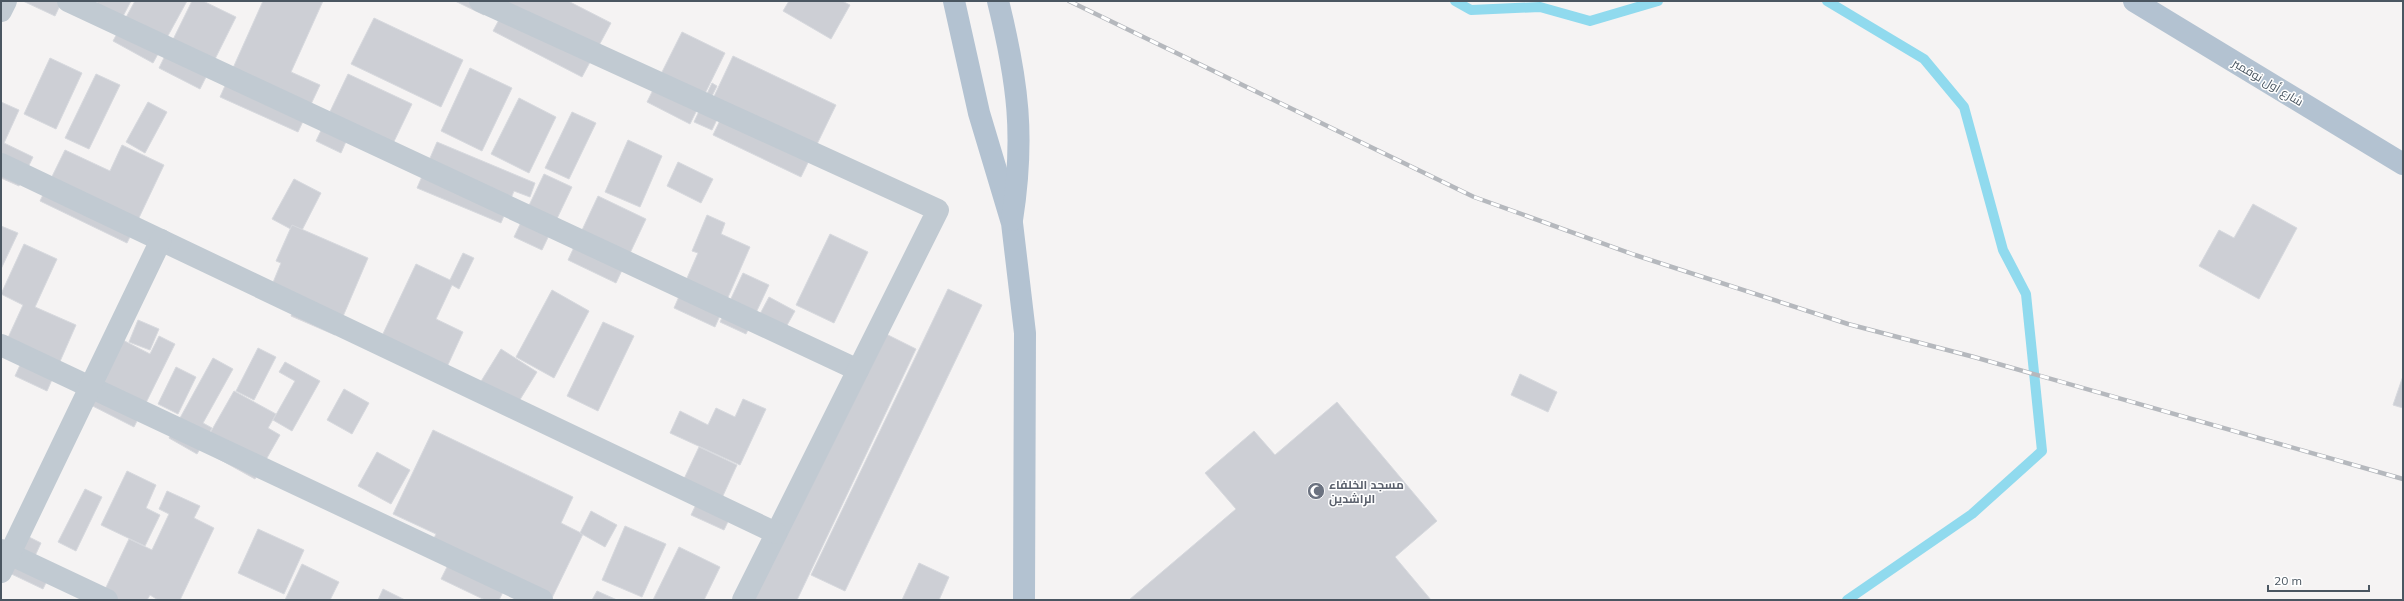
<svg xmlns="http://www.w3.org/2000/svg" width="2404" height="601" font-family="Mulish,Cairo,sans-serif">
<rect width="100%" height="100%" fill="#f5f3f3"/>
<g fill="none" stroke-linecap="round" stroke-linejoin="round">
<g stroke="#90daee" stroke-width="10">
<path d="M1455,1L1471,10L1540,7L1590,21L1658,1"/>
<path d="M1827,1L1924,59L1964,107L2003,250L2026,294L2042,451L1972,514L1847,600"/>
</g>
</g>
<g fill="#cdcfd5" stroke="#d7d9de">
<path d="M23,1H62L55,16Z"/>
<path d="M98,1H131L121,20L95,7Z"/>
<path d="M135,1H187L153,63L113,41Z"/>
<path d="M192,1H203L236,17L200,89L159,68Z"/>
<path d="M263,1H323L291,72L320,85L298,132L220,97Z"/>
<path d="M455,1H491L484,15Z"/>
<path d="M509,1H568L611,23L582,77L493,31Z"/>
<path d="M789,1H842L850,5L831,39L783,11Z"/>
<path d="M374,18L463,60L441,107L351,64Z"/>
<path d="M682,32L725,53L690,124L647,102Z"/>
<path d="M733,56L836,105L801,177L713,135L724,112L710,105Z"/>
<path d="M50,58L82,73L56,129L24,114Z"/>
<path d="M470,68L512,88L482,151L441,131Z"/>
<path d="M96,74L120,85L89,149L65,138Z"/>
<path d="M348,74L412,104L387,156L348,137L341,153L316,141Z"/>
<path d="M712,83L717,86L707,106L720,113L712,130L694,122Z"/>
<path d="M519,98L556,117L529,173L491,154Z"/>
<path d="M1,102L19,110L4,143L33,157L19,186L1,178Z"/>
<path d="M148,102L167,112L145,153L126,142Z"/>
<path d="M572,112L596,123L569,179L545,168Z"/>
<path d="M628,140L662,156L640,207L605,192Z"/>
<path d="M437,142L535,183L530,197L514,191L501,223L417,188Z"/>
<path d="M122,145L164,165L127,243L40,201L65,150L110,171Z"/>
<path d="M678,162L713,179L701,203L667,186Z"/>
<path d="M544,174L572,187L542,250L514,237Z"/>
<path d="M294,179L321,193L300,234L272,219Z"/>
<path d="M598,196L646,219L616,283L568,260Z"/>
<path d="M2253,204L2297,228L2259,299L2199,266L2219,230L2234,238Z"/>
<path d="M707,215L725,223L721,234L750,247L715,327L674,308L698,253L692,251Z"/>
<path d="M292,225L368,258L335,335L291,316L299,297L272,285L281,263L276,261Z"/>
<path d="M1,226L18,233L1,269Z"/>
<path d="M830,234L868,252L834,323L796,305Z"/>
<path d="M24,244L57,259L35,307L76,325L47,391L15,376L21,363L1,353L23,305L1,294Z"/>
<path d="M463,253L474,258L459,289L452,285L436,319L463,332L446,369L381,338L416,264L450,280Z"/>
<path d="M743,273L769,285L746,334L720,322Z"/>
<path d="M948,289L982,305L845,591L811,575Z"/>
<path d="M552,290L589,311L554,378L516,357Z"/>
<path d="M769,297L795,311L777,343L752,329Z"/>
<path d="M138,320L159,329L150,350L129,342Z"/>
<path d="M603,322L634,336L598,411L567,396Z"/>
<path d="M882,332L916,349L797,600H754Z"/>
<path d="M109,333L150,354L159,336L175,344L134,427L77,398Z"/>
<path d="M258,348L276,357L254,400L236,391Z"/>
<path d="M501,349L537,372L516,406L480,383Z"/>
<path d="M213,358L233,369L203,423L212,428L197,454L169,438Z"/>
<path d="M285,362L320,381L292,431L273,420L295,381L279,372Z"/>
<path d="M176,367L196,377L178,414L158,404Z"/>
<path d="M1520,374L1557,392L1548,412L1511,395Z"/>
<path d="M2403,376V408L2393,405Z"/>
<path d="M344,389L369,403L352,434L327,420Z"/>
<path d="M234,391L276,414L268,428L280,435L255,479L201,449Z"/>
<path d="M743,399L766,409L740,465L670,433L680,411L708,425L716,408L735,417Z"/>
<path d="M1337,402L1437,521L1395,557L1431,600H1129L1236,509L1205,473L1254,431L1275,455Z"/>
<path d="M433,430L573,497L561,523L583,534L551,600L504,590L499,600H485L441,579L448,565L426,555L436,534L393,514Z"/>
<path d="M699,447L737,465L721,500L735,507L724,530L691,515L703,490L683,481Z"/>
<path d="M377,452L410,470L391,504L358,486Z"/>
<path d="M127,471L156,485L146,508L160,515L145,546L101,525Z"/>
<path d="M85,489L102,497L76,551L58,542Z"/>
<path d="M167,491L200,506L194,518L214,528L180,600H158L150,595L147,600H100L129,539L152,550L169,514L159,509Z"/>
<path d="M591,511L617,525L605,547L580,533Z"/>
<path d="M625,526L666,544L642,597L602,580Z"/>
<path d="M258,529L304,550L284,594L238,573Z"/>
<path d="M17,531L41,543L34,558L53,568L43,589L1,569Z"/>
<path d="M679,547L720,567L704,600H653Z"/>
<path d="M919,563L949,577L939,600H902Z"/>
<path d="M302,564L339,582L330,600H285Z"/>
<path d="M383,589L405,600H378Z"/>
<path d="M597,591L617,600H592Z"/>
</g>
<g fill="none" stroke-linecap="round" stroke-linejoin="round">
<g stroke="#c1cad2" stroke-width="22">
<path d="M68,1L858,370"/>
<path d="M480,1L938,210L743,600"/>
<path d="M1,11L6,1"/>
<path d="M1,164L776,533"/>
<path d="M1,345L542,600"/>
<path d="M1,550L107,600"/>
<path d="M1,572L161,240"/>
</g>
<g stroke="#b3c2d1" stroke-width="22">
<path d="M954,1L979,113L1012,223L1025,333L1024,600"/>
<path d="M998,1C1018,82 1025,137 1012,220"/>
<path d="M2134,1L2403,164"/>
</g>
<defs>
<path id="rail" d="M1069,1L1474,197L1635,255L1848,324L1974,357L2403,479"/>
</defs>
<use href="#rail" stroke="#b5b8bd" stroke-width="4.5"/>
<use href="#rail" stroke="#fff" stroke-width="3" stroke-dasharray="9" stroke-linecap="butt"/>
</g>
<defs>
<symbol id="mosque-disc" viewBox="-11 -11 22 22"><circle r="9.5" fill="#6b7280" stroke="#fff"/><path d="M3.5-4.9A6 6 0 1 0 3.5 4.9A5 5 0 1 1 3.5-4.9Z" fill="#fff"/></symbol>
</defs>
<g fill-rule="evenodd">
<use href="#mosque-disc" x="1306" y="481" width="20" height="20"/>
</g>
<g text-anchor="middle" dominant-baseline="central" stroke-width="3" stroke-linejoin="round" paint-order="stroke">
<g font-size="12" fill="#4a5661" stroke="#fff">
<text transform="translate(2268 82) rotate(31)">شارع أول نوفمبر</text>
</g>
<g font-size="12" font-weight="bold" fill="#5b616d" stroke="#fff" text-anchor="start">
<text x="1329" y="484">مسجد الخلفاء<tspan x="1329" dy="14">الراشدين</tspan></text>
</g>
</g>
<rect width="2404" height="601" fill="none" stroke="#4a5661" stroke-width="4"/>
<path d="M2268 585v6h101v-6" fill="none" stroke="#4a5661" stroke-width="2"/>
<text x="2274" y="585" font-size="12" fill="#4a5661" stroke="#ffffff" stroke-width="3" paint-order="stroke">20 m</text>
</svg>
